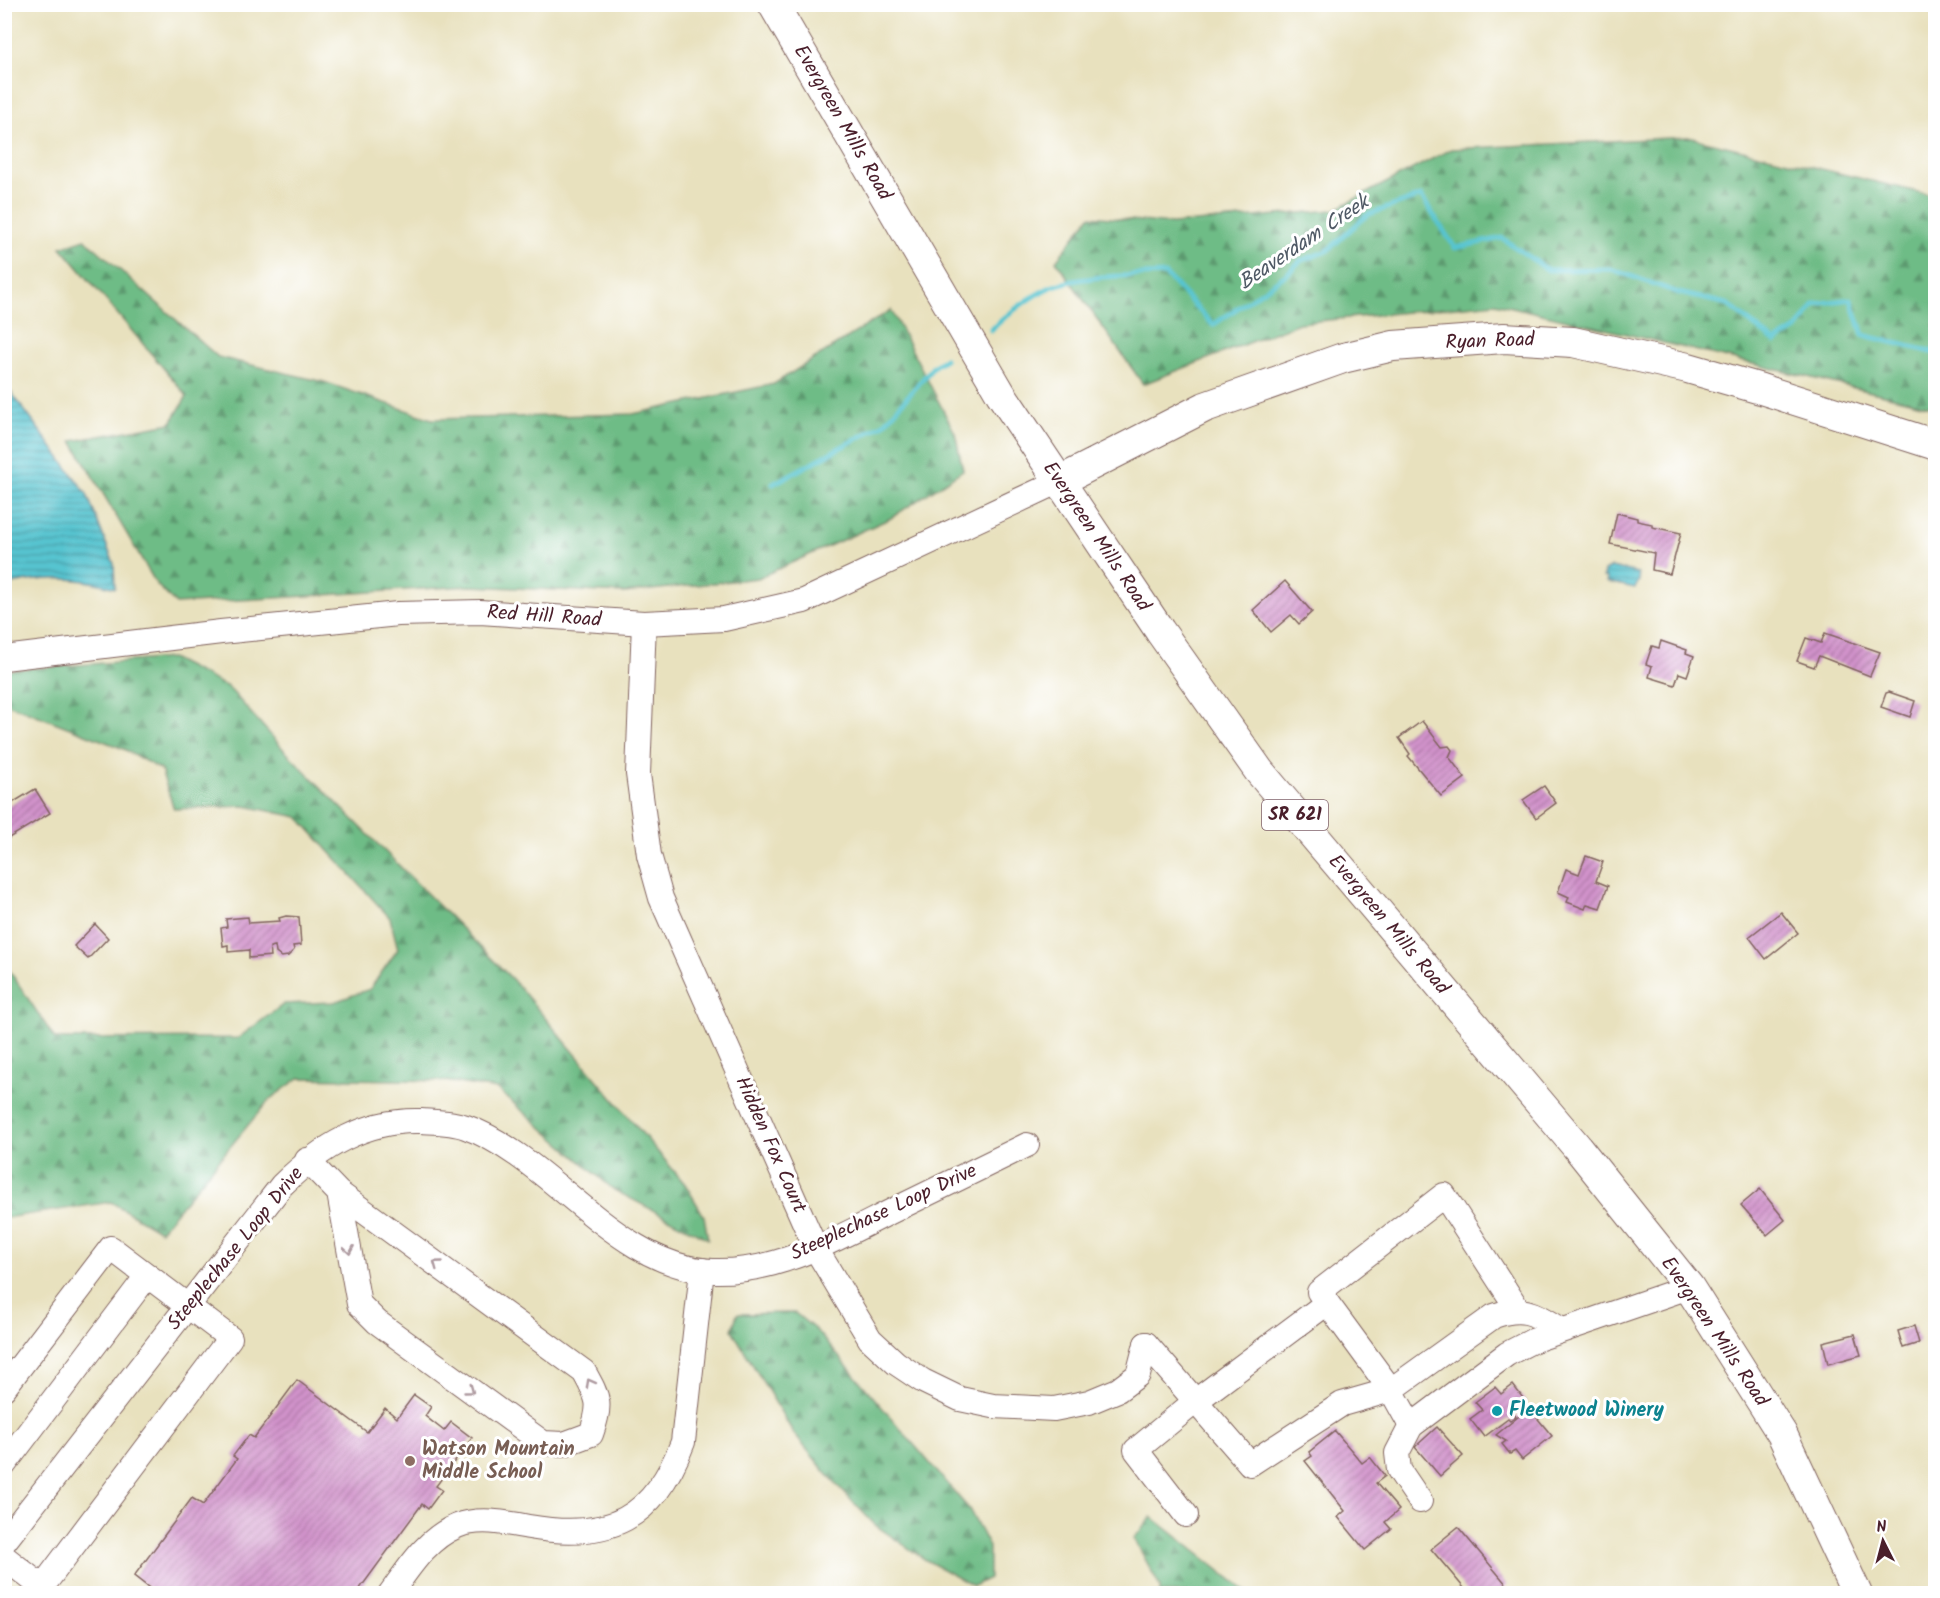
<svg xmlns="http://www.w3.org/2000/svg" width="1940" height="1598" font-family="Kalam,sans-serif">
<defs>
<pattern id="forest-firs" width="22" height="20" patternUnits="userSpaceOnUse" patternTransform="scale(1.5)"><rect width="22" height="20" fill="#6ebc86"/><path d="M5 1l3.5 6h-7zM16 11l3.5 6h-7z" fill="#5c986e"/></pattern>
<pattern id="water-rules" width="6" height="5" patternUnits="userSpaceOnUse" patternTransform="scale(1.5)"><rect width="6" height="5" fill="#57c4d0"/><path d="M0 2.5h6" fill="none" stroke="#4a9fa9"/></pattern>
<pattern id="building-hatch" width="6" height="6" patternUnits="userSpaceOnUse" patternTransform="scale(1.5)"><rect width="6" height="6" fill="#d193cb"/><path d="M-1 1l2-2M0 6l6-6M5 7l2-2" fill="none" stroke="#ac77a5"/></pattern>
</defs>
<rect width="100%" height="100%" fill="#fff"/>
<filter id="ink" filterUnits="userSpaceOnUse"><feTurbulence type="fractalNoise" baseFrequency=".0167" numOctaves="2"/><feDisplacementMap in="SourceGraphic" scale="12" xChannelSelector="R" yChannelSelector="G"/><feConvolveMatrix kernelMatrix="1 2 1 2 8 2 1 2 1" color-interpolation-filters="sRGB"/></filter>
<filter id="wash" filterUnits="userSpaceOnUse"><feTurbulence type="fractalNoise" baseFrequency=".008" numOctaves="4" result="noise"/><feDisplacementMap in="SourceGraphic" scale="24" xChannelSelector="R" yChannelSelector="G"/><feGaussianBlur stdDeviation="1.35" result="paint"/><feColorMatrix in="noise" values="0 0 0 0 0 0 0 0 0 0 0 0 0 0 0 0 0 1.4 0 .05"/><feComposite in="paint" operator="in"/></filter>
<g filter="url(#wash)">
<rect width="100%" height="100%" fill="#e8e1be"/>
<g fill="url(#forest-firs)" stroke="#5c6e58" stroke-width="1.5">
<path d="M1688,137L1935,196V407L1495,303L1299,323L1143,384L1056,261L1090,216L1172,224L1334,210L1451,149Z"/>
<path d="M85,239L218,357L324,382L432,419L633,414L774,384L891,310L955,433L963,470L891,518L758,578L624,593L470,586L176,604L157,585L72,441L171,423L187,396L61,247Z"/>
<path d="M171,658L228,687L285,751L514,981L685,1184L704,1216L708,1239L614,1190L497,1089L445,1081L299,1078L269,1100L160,1231L111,1202L5,1218V964L55,1039L238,1038L284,1004L334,1002L370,989L398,949L390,918L298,817L245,806L174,809L161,770L124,749L5,703V672L12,670Z"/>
<path d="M795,1313L816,1330L969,1509L989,1547V1578L973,1586L926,1560L875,1525L833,1481L794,1434L732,1330L737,1314Z"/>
<path d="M1152,1517L1248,1593H1160V1587L1134,1538Z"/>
</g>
<g fill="url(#water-rules)" stroke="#50727e" stroke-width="1.5">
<path d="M5,384L87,494L114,564L115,588C76,576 43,576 5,586Z"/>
<path d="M1611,567L1638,573L1639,581L1635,588L1607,582L1606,577H1603L1604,571Z"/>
</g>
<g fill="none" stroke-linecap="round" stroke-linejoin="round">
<g stroke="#57c4d0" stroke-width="5">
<path d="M991,330C1005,316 1032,295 1051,287C1080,275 1133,276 1165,274L1213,325L1287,274L1300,261L1327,251L1367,215L1421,196L1455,248L1502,238L1548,270L1611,269L1679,293L1727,304L1775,342L1798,328L1815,304L1851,299L1863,335L1936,353"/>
<path d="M773,484L884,424L934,366L945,359"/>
</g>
</g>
<g id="blocks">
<g fill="url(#building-hatch)">
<path d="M1617,513L1637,518V521L1652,524V527L1681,533L1670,574L1652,570L1654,553L1610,544Z"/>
<path d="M1285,581L1312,612L1299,624L1291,615L1271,632L1253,610Z"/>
<path d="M1825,633L1880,652L1870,676L1819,656L1814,667L1797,661L1806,638L1821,643Z"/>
<path d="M1661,641L1687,650L1686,653L1694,656L1687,676L1679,673L1675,685L1649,677L1652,666L1646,664L1652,646L1659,648Z"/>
<path d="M1889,692L1915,701L1910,717L1881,707L1886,693Z"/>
<path d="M1422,721L1442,747L1449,746L1452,750L1449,757L1465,778L1441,796L1408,756L1410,754L1399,738Z"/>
<path d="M1544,786L1556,803L1536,818L1523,800Z"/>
<path d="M35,789L50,813L4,841V808Z"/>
<path d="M1586,856L1603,862L1596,881L1608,886L1600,908L1587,904L1585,909L1567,902L1569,897L1558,892L1566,869L1579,874Z"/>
<path d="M1781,912L1798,933L1766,959L1749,937Z"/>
<path d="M286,916L299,917L301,945L293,946L294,950L288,956L281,957L276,953L275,946L270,947L271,956L249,958V950L228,952V945L223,946L221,928L227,927L226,919L248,917L249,923L280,921L279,918Z"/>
<path d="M95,924L108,938L88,959L74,946Z"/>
<path d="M1760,1189L1785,1220L1767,1235L1741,1205Z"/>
<path d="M1914,1326L1919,1343L1903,1348L1898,1331Z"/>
<path d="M1855,1334L1861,1355L1828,1364L1823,1342Z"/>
<path d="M297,1380L367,1432L385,1408L397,1418L414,1395L431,1407L425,1416L444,1431L451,1422L472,1438L436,1486L442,1490L428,1509L422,1504L356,1594H157L134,1576L192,1498L203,1505L237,1459L233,1456L249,1435L254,1438Z"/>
<path d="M1513,1385L1526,1402L1513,1411L1516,1417L1510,1421L1508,1419L1484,1437L1470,1419L1482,1410L1475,1402L1495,1387L1501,1394Z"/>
<path d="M1529,1408L1552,1436L1522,1460L1515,1451L1510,1454L1502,1444L1506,1441L1496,1435Z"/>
<path d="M1437,1427L1463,1456L1440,1476L1415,1447Z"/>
<path d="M1335,1431L1362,1463L1370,1457L1385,1476L1376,1483L1399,1510L1385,1522L1391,1529L1365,1550L1338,1517L1345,1511L1305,1461L1312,1456L1309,1452Z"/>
<path d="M1458,1527L1507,1585L1497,1594H1469L1431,1549Z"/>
</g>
</g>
</g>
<g filter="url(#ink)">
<use href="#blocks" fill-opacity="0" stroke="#81635e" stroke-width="1.5"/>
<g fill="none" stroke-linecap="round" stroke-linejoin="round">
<defs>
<g id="minor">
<path d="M644,623L638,774L649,855L661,898L816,1249L870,1339L896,1363L923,1381L960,1399L993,1406L1054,1409L1089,1402L1118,1390L1138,1375L1146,1344"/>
<path d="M4,658L221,632L398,614L480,612L644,623L724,619L804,601L1058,482"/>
<path d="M307,1160L339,1193L584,1372C599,1399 602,1404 591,1434L564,1444L543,1443L377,1322L359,1304L339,1193"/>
<path d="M1146,1344L1250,1464L1342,1404L1391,1390L1319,1292L1444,1195L1519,1311"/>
<path d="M4,1388L111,1248L230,1338L42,1587L4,1557"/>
<path d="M1411,1426L1391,1390L1494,1316C1525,1305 1535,1314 1562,1330"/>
<path d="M4,1465L147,1276"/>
<path d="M1420,1501L1399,1470L1397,1453L1411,1426L1507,1354L1532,1341L1689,1287"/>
<path d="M1186,1515L1136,1450L1197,1400L1327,1303"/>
<path d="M4,1542L282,1185C321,1147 365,1119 421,1121C436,1122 453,1122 466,1127C552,1158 617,1268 713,1271C778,1273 836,1239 892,1211C937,1189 982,1167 1027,1145"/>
<path d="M390,1594C409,1568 426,1539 457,1526C479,1517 507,1523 529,1527C610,1541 654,1519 683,1442L702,1270"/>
</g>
<g id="major">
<path d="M773,4L1001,394L1160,631L1259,771L1577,1147L1689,1287L1782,1434L1857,1594"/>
<path d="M1058,482L1205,407L1343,358L1393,346L1504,338L1573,342L1688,368L1761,389L1936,445"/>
</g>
</defs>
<use href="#minor" stroke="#81635e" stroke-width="26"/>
<use href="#major" stroke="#81635e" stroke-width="32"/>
<use href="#minor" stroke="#fff" stroke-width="24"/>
<use href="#major" stroke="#fff" stroke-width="30"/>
</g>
<defs><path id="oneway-chevron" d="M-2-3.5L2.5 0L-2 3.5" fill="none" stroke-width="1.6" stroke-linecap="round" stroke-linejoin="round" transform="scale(1.5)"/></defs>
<g stroke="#ae9aa0">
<use href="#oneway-chevron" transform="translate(349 1250) rotate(80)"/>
<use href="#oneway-chevron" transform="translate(437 1264) rotate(-144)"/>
<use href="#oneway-chevron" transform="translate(590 1383) rotate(-119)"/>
<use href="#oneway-chevron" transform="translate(470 1390) rotate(36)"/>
</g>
</g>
<circle fill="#0f9aa8" stroke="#fff" stroke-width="2" cx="1497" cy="1411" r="6"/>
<circle fill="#8d6e63" stroke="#fff" stroke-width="2" cx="410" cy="1461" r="6"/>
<g text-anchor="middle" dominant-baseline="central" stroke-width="6" stroke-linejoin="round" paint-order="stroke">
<rect fill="#fff" stroke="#80626b" stroke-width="1.5" x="1262" y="800" width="66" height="30" rx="4.5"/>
<g font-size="18" font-weight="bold" fill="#4a1f2b">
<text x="1295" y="815">SR 621</text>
</g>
<g font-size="20" fill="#4a1f2b" stroke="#fff">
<text transform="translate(842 123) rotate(60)">Evergreen Mills Road</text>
<text transform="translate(1490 342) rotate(-2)">Ryan Road</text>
<text transform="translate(1096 537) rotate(56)">Evergreen Mills Road</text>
<text transform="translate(544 617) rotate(4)">Red Hill Road</text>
<text transform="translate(1388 925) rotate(50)">Evergreen Mills Road</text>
<text transform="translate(770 1145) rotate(66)">Hidden Fox Court</text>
<text transform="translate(884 1213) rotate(-25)">Steeplechase Loop Drive</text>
<text transform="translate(236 1249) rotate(-51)">Steeplechase Loop Drive</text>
<text transform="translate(1714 1332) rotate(56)">Evergreen Mills Road</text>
</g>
<g font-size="20" font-weight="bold" fill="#0d838f" stroke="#fff" text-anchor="start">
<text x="1509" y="1411">Fleetwood Winery</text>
</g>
<g font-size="20" font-weight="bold" fill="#785e54" stroke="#fff" text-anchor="start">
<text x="422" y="1450">Watson Mountain<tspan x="422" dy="23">Middle School</tspan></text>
</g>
<g font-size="21" font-style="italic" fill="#4f5965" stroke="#fff">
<text transform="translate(1304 243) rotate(-34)">Beaverdam Creek</text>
</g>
</g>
<rect width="1940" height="1598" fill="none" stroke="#fff" stroke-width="24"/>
<g transform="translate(1883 1541) rotate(354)" stroke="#ffffff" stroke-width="4.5" paint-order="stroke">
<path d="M0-4.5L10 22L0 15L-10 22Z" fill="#4a1f2b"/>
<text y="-9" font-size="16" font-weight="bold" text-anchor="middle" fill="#4a1f2b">N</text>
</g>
</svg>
